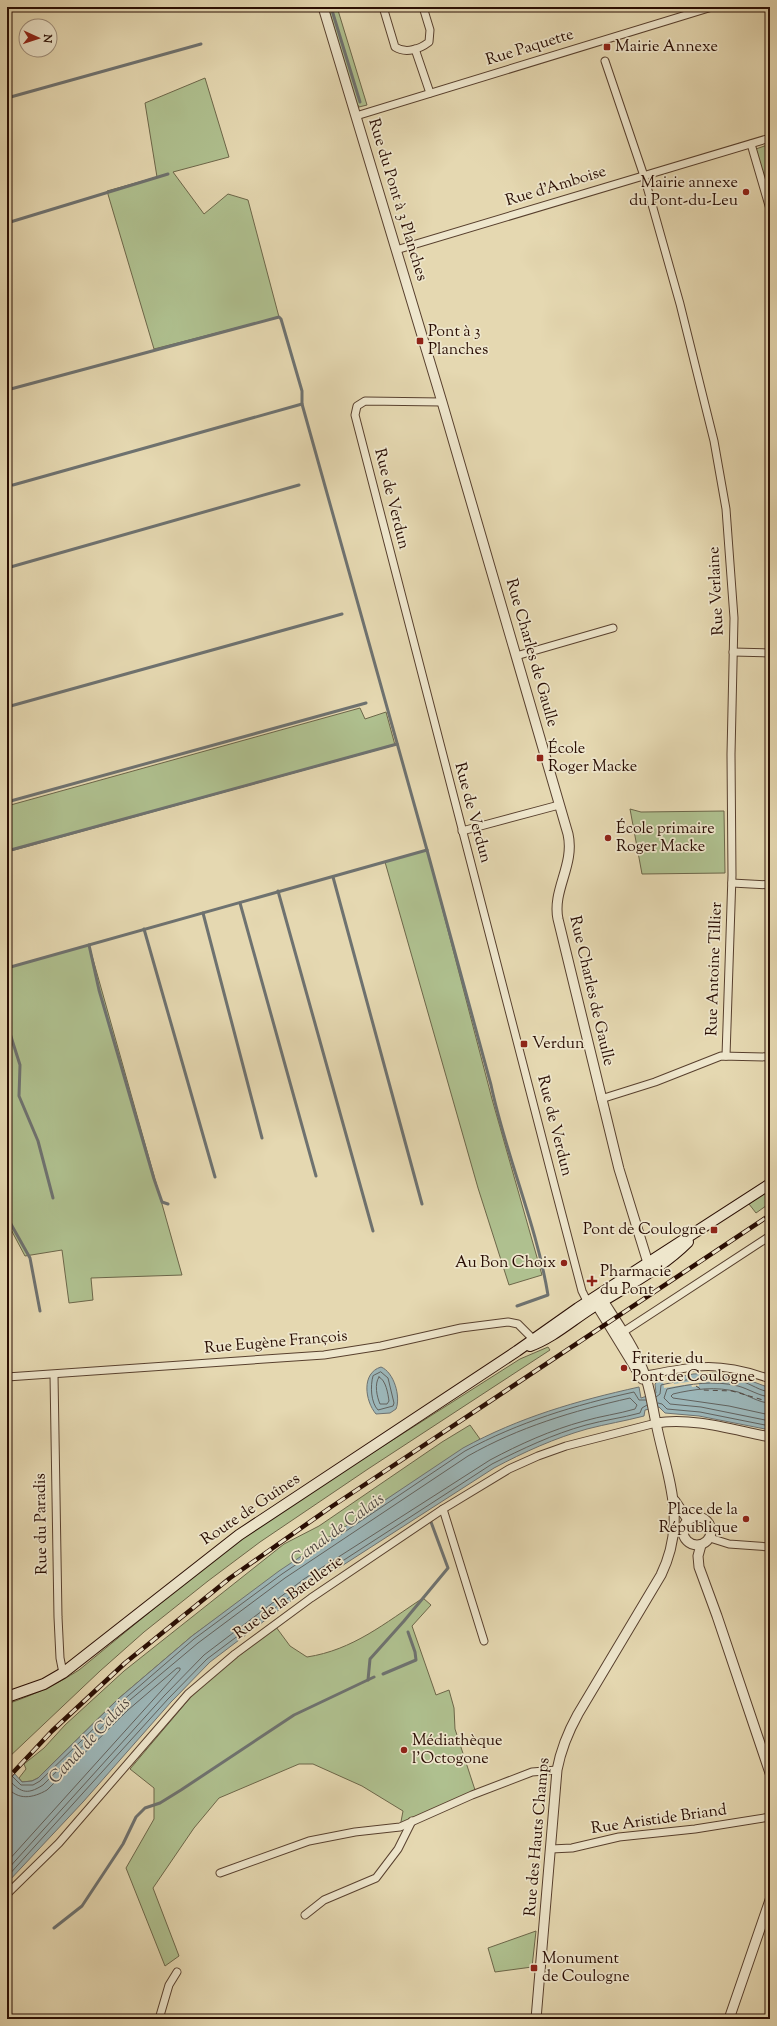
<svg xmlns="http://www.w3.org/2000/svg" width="777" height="2026" font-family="'Sorts Mill Goudy',serif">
<rect width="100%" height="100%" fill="#e5d8b1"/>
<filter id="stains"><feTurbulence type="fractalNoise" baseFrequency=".005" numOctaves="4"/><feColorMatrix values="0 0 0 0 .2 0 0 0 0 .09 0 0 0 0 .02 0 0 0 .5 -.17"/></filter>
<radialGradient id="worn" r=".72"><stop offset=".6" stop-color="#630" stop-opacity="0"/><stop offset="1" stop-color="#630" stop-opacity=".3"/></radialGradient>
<g fill="#afc08f" stroke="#6c6649">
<path d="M328,7H337L367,105L359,107L356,102Z"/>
<path d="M205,78L229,157L173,172L204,214L228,194L248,200L279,317L154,349L107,191L157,177L145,103Z"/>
<path d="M770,144V185L765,180L756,150V149Z"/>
<path d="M360,708L365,719L386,712L395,745L7,852V806Z"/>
<path d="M630,809L641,812L724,811L725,873L642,874Z"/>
<path d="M427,850L492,1099L542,1275L509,1285L478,1188L385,862Z"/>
<path d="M89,945L182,1275L91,1278L93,1300L69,1303L62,1250L25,1256L7,1222V968Z"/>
<path d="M770,1189V1203L756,1213L749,1204Z"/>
<path d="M548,1347L550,1350L368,1469L260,1542L208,1581L144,1632L100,1671L7,1759V1704C33,1695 56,1685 79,1670L228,1548L322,1485L520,1359Z"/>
<path d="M470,1425L480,1439L326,1539L192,1636L118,1699L38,1778L32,1781L22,1782L19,1778L26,1769L24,1764L44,1748L65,1725L124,1671L284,1544L319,1526L442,1442Z"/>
<path d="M423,1598L431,1605L412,1626L436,1695L449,1690L454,1708L455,1729L476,1793L400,1827L403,1811L362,1786L313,1764H299L219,1798L194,1828L153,1888L179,1956L165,1966L126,1868L154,1819V1788L130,1769L190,1698L214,1675L276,1627L290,1646L307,1657C353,1650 385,1623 423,1598Z"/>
<path d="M536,1931L532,1967L495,1972L488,1948Z"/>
</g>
<g fill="#9cb6b8" stroke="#6e7270">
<path d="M381,1367C394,1372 401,1397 396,1409L390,1413L376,1414C365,1401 361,1373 381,1367Z"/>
<path d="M717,1373L743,1378L770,1388V1430L699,1416L665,1413L659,1407L645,1410L644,1416C625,1421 606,1424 587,1429C555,1438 524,1452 494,1468L309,1587L210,1662L171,1702L83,1802L7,1883V1765L22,1782L32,1781L38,1778L118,1699L192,1636L279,1571L463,1448C520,1417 576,1401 639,1387L641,1398L656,1393L655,1384L657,1382L693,1374Z"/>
</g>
<path fill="#e5d8b1" d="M673,1377L674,1384L713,1378V1381L699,1383V1386L692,1387L691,1384L664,1388L663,1381L659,1382V1380Z"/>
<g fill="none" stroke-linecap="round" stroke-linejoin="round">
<g stroke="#62625e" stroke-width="1">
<path d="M381,1372L388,1378L394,1403L393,1406L378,1410C371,1403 370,1386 373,1376Z"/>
<path d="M379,1377C386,1380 388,1394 389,1401L387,1404H380C377,1397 374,1384 379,1377Z"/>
<path d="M656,1397L660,1394L661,1385C687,1379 715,1374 741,1381C751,1384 760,1391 770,1392"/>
<path d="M770,1397C759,1396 749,1389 738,1386C713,1380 691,1384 667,1389L664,1398L670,1404L701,1407L770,1421"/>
<path d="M658,1403L662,1404L667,1409L700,1412L770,1426"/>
<path d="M770,1403C759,1403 748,1395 738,1392C716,1386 694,1389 673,1394L671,1396L673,1398L729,1406L770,1415"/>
<path d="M7,1771L21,1785H33L40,1781L121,1702L194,1639L282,1574L465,1451C519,1422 575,1405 634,1392L639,1400H646"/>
<path d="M7,1778C20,1792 26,1796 43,1785L124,1705L198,1643L285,1578L468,1456C519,1427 573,1411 630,1398L637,1405L635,1409C618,1414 601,1416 584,1421C551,1430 520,1444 490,1460L304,1579L204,1655L164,1696L7,1870"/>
<path d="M7,1787C18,1801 33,1798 47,1790L128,1710L177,1668H180V1670L7,1862"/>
<path d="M7,1877L168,1699L207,1659L307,1584L492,1464C522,1449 553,1434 586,1425C604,1420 622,1418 640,1413L642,1408L647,1405"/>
</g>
<g stroke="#6e7270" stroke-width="3">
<path d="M331,7L360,102"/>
<path d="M7,98L201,44"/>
<path d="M7,223L168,174"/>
<path d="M7,390L279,317L281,319L302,391V404"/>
<path d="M13,485L302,404L427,850"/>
<path d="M7,568L299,485"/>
<path d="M7,707L342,614"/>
<path d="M7,802L366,703"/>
<path d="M7,851L397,744"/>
<path d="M333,877L422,1204"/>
<path d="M278,891L373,1231"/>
<path d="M240,903L316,1176"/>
<path d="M203,913L262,1138"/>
<path d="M144,929L215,1177"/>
<path d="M89,945L99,990L154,1179L162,1202L168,1204"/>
<path d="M7,968L427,850L491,1085C506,1156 536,1223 548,1295L517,1306"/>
<path d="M7,1024L20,1065L19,1096L38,1141L53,1198"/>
<path d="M7,1217L30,1258L40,1311"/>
<path d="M383,1674L416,1660L415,1652L408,1632"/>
<path d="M368,1680L370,1659L404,1621L448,1568L431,1522"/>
<path d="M54,1928L82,1906L123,1844L136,1817L145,1808L160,1803L181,1790L294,1715L374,1677"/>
</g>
<path stroke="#514842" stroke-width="1" stroke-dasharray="5 4" stroke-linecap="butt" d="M696,1386L702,1390L732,1391L770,1402"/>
<defs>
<g id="minor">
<path d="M383,7L395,47C406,54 420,49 429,42L430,30L423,7"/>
<path d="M415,49L430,93"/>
<path d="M605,61L644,176L680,304L714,441L726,509L734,618L731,754L732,875L726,1056"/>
<path d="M356,116L712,7"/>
<path d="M751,144L770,209"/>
<path d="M396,250L770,138"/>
<path d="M442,402L365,401L357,406L355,415L555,1188L582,1291L589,1305"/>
<path d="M733,652L770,653"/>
<path d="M516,656L613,628"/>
<path d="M462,831L559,805"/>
<path d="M732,883L770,885"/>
<path d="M601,1099L655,1082L721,1056L770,1057"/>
<path d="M620,1334L770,1236"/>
<path d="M54,1375L58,1617L60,1658L63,1673"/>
<path d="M641,1376C694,1366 717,1360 770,1379"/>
<path d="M7,1377L324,1355L381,1346L461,1328L508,1322L518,1324L536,1342"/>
<path d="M443,1509L484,1641"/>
<path d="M710,1538L729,1544L770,1547"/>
<path d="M551,1849L572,1848L619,1837L695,1829L770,1817"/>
<path d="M220,1873L309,1841L355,1832L400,1827L472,1795L532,1772L557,1770"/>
<path d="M7,1894L59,1843L188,1694L235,1654L311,1598L443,1509L509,1469L538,1456L566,1446L656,1423"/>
<path d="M305,1915L324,1900L376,1878L398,1849L412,1821"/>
<path d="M159,2019L169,1985L177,1972"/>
</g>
<g id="tertiary">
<path d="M323,7L442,402L568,834C575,865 552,890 558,919L619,1169L648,1263"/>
<path d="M593,1299L642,1379"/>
<path d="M656,1423C694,1417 733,1430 770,1437"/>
<path d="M675,1501L688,1520"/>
<circle cx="697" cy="1531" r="14"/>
<path d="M701,1545L698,1556L699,1567L717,1616L770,1773"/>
<path d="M536,2019L557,1770C561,1749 568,1732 578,1714L661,1575C688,1519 667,1478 656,1423C652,1405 650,1386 643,1370C632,1343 615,1320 600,1296"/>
<path d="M729,2019L770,1900"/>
</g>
<g id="secondary">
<path d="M530,1346C552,1338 570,1322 590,1309C623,1288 660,1270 688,1242"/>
<path d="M7,1697L44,1684L63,1673L239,1535L517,1351L578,1308L770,1184"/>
</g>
</defs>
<use href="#minor" stroke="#58402e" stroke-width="9"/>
<use href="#tertiary" stroke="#58402e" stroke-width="11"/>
<use href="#secondary" stroke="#290d03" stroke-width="12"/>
<use href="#minor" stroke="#eee6cc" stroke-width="7"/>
<use href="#tertiary" stroke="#eee6cc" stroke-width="9"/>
<use href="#secondary" stroke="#eee6cc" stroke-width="10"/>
<defs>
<path id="rail" d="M7,1779L52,1731L125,1663L230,1578L331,1507L770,1215"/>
</defs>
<use href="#rail" stroke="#290d03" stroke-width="4.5"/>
<use href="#rail" stroke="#eee6cc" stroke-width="3" stroke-dasharray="9" stroke-linecap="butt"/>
</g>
<g fill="#8f2418" stroke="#eee6cc" stroke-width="1.5">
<rect x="603" y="43" width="8" height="8" rx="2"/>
<circle cx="746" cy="192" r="4"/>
<rect x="416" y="337" width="8" height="8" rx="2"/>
<rect x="536" y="754" width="8" height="8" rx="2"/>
<circle cx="608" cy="838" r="4"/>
<rect x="520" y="1040" width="8" height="8" rx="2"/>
<rect x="710" y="1226" width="8" height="8" rx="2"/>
<circle cx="564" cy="1263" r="4"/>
<path d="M590 1275h4v4h4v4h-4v4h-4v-4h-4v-4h4z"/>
<circle cx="624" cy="1368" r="4"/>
<circle cx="746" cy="1519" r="4"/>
<circle cx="404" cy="1750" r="4"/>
<rect x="530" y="1964" width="8" height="8" rx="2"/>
</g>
<g text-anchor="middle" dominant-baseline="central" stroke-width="3.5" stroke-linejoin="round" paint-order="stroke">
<g font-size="16" fill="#290d03" stroke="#eee6cc" text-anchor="start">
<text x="615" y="47">Mairie Annexe</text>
<text x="738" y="183" text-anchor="end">Mairie annexe<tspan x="738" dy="18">du Pont-du-Leu</tspan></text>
<text x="428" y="332">Pont à 3<tspan x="428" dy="18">Planches</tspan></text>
<text x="548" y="749">École<tspan x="548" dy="18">Roger Macke</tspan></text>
<text x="616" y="829">École primaire<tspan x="616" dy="18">Roger Macke</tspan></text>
<text x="532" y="1044">Verdun</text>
<text x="706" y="1230" text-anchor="end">Pont de Coulogne</text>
<text x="556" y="1263" text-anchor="end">Au Bon Choix</text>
<text x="600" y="1272">Pharmacie<tspan x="600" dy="18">du Pont</tspan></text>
<text x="632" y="1359">Friterie du<tspan x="632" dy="18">Pont de Coulogne</tspan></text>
<text x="738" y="1510" text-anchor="end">Place de la<tspan x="738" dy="18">République</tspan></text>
<text x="412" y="1741">Médiathèque<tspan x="412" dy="18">l'Octogone</tspan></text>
<text x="542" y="1959">Monument<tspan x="542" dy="18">de Coulogne</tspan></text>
</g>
<g font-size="16" fill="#290d03" stroke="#eee6cc">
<text transform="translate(530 48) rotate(-17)">Rue Paquette</text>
<text transform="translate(556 187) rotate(-17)">Rue d'Amboise</text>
<text transform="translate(397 200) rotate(73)">Rue du Pont à 3 Planches</text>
<text transform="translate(391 499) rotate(76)">Rue de Verdun</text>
<text transform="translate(717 591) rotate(-93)">Rue Verlaine</text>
<text transform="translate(531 653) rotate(74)">Rue Charles de Gaulle</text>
<text transform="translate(472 813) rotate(75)">Rue de Verdun</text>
<text transform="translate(715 969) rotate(-88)">Rue Antoine Tillier</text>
<text transform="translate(591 991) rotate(77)">Rue Charles de Gaulle</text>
<text transform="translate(554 1126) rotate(76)">Rue de Verdun</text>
<text transform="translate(276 1343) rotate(-5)">Rue Eugène François</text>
<text transform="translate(251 1510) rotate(-34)">Route de Guînes</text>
<text transform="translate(42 1524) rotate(-91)">Rue du Paradis</text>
<text transform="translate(289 1598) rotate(-36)">Rue de la Batellerie</text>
<text transform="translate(659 1820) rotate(-8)">Rue Aristide Briand</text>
<text transform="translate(538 1837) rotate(-85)">Rue des Hauts Champs</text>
</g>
<g font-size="17" font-style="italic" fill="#514842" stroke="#eee6cc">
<text transform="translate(338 1530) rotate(-36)">Canal de Calais</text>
<text transform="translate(90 1741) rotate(-47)">Canal de Calais</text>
</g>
</g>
<rect width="777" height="2026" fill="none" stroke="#e5d8b1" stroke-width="24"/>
<rect x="8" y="8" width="761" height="2010" fill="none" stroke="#290d03" stroke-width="2"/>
<rect x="12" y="12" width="753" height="2002" fill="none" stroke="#290d03"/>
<g transform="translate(38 38) rotate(93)"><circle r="19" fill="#eee6cc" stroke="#9f8f7c"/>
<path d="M0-3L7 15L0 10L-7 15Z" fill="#8f2418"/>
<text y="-6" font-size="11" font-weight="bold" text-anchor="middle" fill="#290d03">N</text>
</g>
<rect width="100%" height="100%" filter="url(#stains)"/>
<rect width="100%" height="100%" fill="url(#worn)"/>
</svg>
